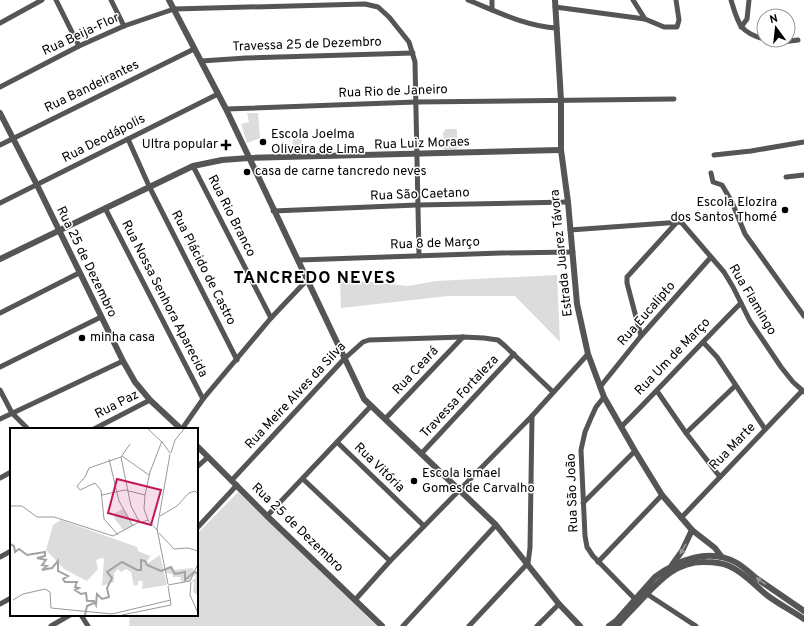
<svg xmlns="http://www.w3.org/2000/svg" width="804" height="626" font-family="Overpass,sans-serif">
<rect width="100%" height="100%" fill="#fff"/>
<g fill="#dcdcdc">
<path d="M247,113H258L260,138L247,143L241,124L249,122Z"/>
<path d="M446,129H457V149L444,150L443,133Z"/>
<path d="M293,132L302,133L301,153L292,154Z"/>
<path d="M557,275L560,342L515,296H448L341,308L340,279L408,286L436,281Z"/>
<path d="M238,492L377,626H129L130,615H197V534Z"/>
</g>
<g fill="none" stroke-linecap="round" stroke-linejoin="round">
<g stroke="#555" stroke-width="5">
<path d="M56,0L79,46"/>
<path d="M111,0L124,26"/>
<path d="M468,0C498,12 525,26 557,28"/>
<path d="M492,0V10"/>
<path d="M633,0L645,19"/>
<path d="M731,0C738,23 739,32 764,39"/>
<path d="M555,7L645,19L664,27H677L679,20L676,0"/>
<path d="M0,23L42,0"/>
<path d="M741,27L747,19L749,0"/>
<path d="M767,40L782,42L798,40"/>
<path d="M201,61L246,58L413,53"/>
<path d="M0,87L79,46L124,26L174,9L365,4L378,7L389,17L409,42L415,62L419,256"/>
<path d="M226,109L416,102L674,99"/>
<path d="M128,139L149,186L237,360"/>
<path d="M0,145L194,49"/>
<path d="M714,155L751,151L804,142"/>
<path d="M193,166L271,318"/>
<path d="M711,173L713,182L722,185L732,202L745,234L804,316"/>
<path d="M786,177L804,175"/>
<path d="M0,203L218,94"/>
<path d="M105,208L203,399"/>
<path d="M273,211L417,205L568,202"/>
<path d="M570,230L681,222L724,272L733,287L750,321L781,367L793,382L804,392"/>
<path d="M299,260L501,253L573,252"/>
<path d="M0,313L79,273"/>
<path d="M641,336L627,283V277L677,222"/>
<path d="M703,342L717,357L765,429"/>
<path d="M0,367L101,317"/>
<path d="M600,387L641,336L711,257"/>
<path d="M0,390L12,413L28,429"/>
<path d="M657,391L686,433L720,477"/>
<path d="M604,397L596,407L591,418L585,432L581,450L585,536L587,547L593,556L635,599"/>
<path d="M0,419L123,361"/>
<path d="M385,419L463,337"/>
<path d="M621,427C662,386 700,344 741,303"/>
<path d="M94,429L150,400"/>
<path d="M182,429L203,399L271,318L307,280"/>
<path d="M686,433L735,386"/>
<path d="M337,442L424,526"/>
<path d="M421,454L514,354"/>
<path d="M197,467L208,457"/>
<path d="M0,478L11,472"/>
<path d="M303,479L390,561"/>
<path d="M232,480L344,359L363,342L369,340L463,337L484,338L498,340L505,346L553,392"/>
<path d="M583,503L635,451"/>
<path d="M267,516L371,406"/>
<path d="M681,518L802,391"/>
<path d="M197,528L237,485"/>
<path d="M0,557L11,551"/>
<path d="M598,562L662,495"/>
<path d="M647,594L696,626"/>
<path d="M355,600L390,561L532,416L588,354"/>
<path d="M0,604L11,598"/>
<path d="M81,615L88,626"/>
<path d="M51,626L70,615"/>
<path d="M403,626L496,525"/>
<path d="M469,626L528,563L530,548L532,416"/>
<path d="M537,626L559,604"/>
</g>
<g stroke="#555" stroke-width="6">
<path d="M169,0L226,109L364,399L496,525L559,604L580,626"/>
<path d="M555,0L561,100V150L568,202L577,304L588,354L604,397L635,451L662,495L692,530L715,548L721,556"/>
<path d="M0,113L37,185L123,361L135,382L150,400L181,429"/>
<path d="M0,259L193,166L222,160L249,158L561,150"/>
<path d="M197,446L267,516L382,626"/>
<path d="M672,565L682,551L692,530"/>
<path d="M609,626L616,621L655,577C678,560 709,547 737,563C744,567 750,573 756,578C772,589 788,600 804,611"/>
<path d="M617,626C625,616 634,608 642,599C660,580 677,561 705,562C713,562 722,563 729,566C745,573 755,586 768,596C779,604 792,611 804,619"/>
</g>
</g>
<defs><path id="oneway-solid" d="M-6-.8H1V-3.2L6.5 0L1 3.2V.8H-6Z"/></defs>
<g fill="#999">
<use href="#oneway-solid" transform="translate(683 549) rotate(120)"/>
<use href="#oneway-solid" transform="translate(761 581) rotate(-146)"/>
</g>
<g fill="#000" stroke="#fff" stroke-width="1.5">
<circle cx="263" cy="142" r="4"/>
<path d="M224 139h4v4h4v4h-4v4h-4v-4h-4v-4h4z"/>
<circle cx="247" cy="172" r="4"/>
<circle cx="785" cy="210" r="4"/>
<circle cx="82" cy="338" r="4"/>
<circle cx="414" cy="481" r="4"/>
</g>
<g text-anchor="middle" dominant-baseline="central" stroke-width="3" stroke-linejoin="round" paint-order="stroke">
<g font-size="13" fill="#000" stroke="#fff">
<text transform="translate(81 35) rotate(-25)">Rua Beija-Flor</text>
<text transform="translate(307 45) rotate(-2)">Travessa 25 de Dezembro</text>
<text transform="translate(92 87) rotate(-26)">Rua Bandeirantes</text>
<text transform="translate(393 92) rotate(-2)">Rua Rio de Janeiro</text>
<text transform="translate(104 139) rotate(-27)">Rua Deodápolis</text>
<text transform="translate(422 144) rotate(-2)">Rua Luiz Moraes</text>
<text transform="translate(420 195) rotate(-2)">Rua São Caetano</text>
<text transform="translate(231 216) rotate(63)">Rua Rio Branco</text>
<text transform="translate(435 244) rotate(-2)">Rua 8 de Março</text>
<text transform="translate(562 253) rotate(-96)">Estrada Juarez Távora</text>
<text transform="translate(86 262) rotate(64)">Rua 25 de Dezembro</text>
<text transform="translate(203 268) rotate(63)">Rua Plácido de Castro</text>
<text transform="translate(164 299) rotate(63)">Rua Nossa Senhora Aparecida</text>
<text transform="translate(752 300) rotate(59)">Rua Flamingo</text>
<text transform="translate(647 314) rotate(-49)">Rua Eucalipto</text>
<text transform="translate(673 357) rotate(-46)">Rua Um de Março</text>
<text transform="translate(416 371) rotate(-47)">Rua Ceará</text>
<text transform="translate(296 396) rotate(-47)">Rua Meire Alves da Silva</text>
<text transform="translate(460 397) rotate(-47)">Travessa Fortaleza</text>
<text transform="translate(117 405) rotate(-27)">Rua Paz</text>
<text transform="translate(733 447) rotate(-46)">Rua Marte</text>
<text transform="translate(379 468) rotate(44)">Rua Vitória</text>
<text transform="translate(573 493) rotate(-92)">Rua São João</text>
<text transform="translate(297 528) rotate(44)">Rua 25 de Dezembro</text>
</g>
<g font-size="13" fill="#000" stroke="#fff" text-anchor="start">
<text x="271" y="135">Escola Joelma<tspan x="271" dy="15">Oliveira de Lima</tspan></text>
<text x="218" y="145" text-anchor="end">Ultra popular</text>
<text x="255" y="172">casa de carne tancredo neves</text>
<text x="777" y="203" text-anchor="end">Escola Elozira<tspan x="777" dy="15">dos Santos Thomé</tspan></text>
<text x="90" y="338">minha casa</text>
<text x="422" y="474">Escola Ismael<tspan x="422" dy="15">Gomes de Carvalho</tspan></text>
</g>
<g font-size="17" font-weight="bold" letter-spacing="1" fill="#000" stroke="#fff">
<text x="315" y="279">TANCREDO NEVES</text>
</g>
</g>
<g transform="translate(10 428)">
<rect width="188" height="188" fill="#fff"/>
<path d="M113,81L123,98L114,103L104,90L105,85ZM51,92L127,119L128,123L140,128L143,125L137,133L138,135L150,127L157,157L132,161L133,153H128V157L124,158L121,144L116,141L111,144L108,141L104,145V154L92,158L94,131L92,130L86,132L88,141L77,153L54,141L36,122L43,97ZM162,138L164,142L182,140L185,143L181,153L172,154L170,149H163L162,146L156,145L155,140ZM188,142V166L186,167L183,163L184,154L181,153L186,150L184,147Z" fill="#dcdcdc"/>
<path fill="none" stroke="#a3a3a3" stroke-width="2" d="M0,116L4,118L5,124L9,121L17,127L35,124V128L27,130L36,132L32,137L37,138L32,142L42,140L48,133V143L58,148L53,151L55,154H67L65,159L69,160L65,162L71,166L76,165L77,173H84L86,177L87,166L92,171L99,169L97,160L102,150L97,144L112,134L127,142H131V132L135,133L137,137L151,143L161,139L165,146L175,144V152L184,144L188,145M75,187L77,178L84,175"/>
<path fill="none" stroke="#999" stroke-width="1" d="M138,1L153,15L160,25M120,16L111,29L121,78L129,93M161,25L165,12L174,1M112,28L139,47M99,31L109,73L123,98M92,67L115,62L135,67M0,78H12L27,89H44L103,108L129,94M150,88L167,78L179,65L185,63L188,66M138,92L134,81L135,67L140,44L152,13M130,95L138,92L147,102M147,101L160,26M148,104L147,101L158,156M149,105L164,121L178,120L188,123M108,107L94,91L91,62L85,55L70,62L67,58L75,49L79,40L111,29M180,153L188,136M181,154L180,167L188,185M158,157L180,153M158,158L161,177M3,172L13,166L35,161L40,164L41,180M41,180L102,186L161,172M112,187L161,177"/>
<path fill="#c2185b" fill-opacity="0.15" stroke="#c2185b" stroke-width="2" d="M107,51L151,62L141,97L98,85Z"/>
<rect width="188" height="188" fill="none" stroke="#000" stroke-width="2"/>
</g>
<g transform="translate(776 28) rotate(345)"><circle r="19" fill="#ffffff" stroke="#999999"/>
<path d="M0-3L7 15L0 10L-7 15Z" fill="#000000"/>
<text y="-6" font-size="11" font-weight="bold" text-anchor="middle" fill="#000000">N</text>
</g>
</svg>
